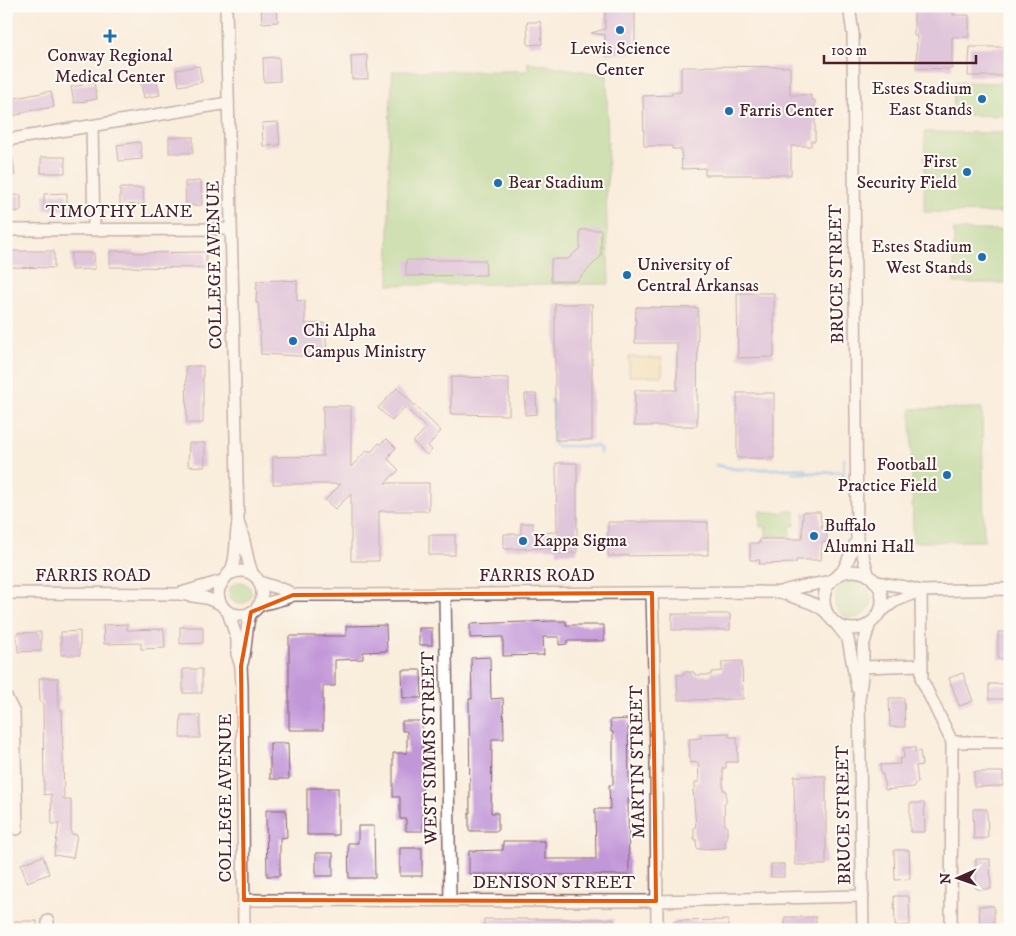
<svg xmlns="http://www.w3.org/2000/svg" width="1016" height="936" font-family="'IM FELL DW Pica',serif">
<rect width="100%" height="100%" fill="#fdfcf7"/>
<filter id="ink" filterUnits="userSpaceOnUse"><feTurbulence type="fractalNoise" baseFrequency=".02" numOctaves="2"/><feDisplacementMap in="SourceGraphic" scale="10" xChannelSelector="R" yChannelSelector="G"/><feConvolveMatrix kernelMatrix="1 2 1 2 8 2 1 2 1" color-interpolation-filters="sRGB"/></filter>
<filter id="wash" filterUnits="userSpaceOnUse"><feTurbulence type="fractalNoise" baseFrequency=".0096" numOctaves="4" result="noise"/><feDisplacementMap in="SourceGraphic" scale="20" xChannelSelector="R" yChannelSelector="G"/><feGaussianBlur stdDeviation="1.12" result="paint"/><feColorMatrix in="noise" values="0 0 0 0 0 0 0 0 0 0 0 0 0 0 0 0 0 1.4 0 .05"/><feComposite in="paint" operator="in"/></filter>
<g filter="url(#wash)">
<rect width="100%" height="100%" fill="#f9eddc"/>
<g fill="#9ed181" stroke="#747856">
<path d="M528,62L607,75L608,173L606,193L609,284L389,285V127L393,71H528Z"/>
<path d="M954,82L1010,83V116L953,115Z"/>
<path d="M925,132L1010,133V213L924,212Z"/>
<rect x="954" y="230" width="56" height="53"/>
<path d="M982,408L984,541L913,542L911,409Z"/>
<path d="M760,511L783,513L784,511H795V526H790V537L775,536L766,537V527H760Z"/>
<circle cx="240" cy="593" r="11"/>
<circle cx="853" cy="600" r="18"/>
</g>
<path fill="#eeda9e" stroke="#9c7c64" d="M629,357L662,358V376H629Z"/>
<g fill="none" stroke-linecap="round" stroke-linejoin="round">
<g stroke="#7fb4ed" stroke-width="3">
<path d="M551,400L554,406V444L558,446H596L600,448V453"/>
<path d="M716,465L735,469H804L809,473L839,472"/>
<path d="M792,473H809"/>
<path d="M843,477L844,459"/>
</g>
</g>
<g id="blocks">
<g fill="#c297d8">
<path d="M261,6H277L278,22L262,23Z"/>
<path d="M605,6H635V53L605,54V35L591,33L605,29Z"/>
<path d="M917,6H953V15H969V37H952V69L916,68L917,36H914V13H917Z"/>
<path d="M527,22H541L542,44L528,45Z"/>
<path d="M970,47H1010V76H968Z"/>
<path d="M367,55L368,79H352L351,56Z"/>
<path d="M279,57L280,81L264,82L263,58Z"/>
<path d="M199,66L202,82L179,86L176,70Z"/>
<path d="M705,66L790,67V95H811V100H815V141H811V146H791V175H705V168L682,169L681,149H672V146H644L643,96L672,95V92H681V67H705Z"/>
<path d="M155,72L160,95L144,98L139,75Z"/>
<path d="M94,83L97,99L74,103L71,87Z"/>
<path d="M51,91L54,107L22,112V114L6,117V100Z"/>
<path d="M278,122L280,145L263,146L262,123Z"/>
<rect x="169" y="137" width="24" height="16"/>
<path d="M140,142L142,159L119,161L117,145Z"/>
<path d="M6,149H11L15,175L6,177Z"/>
<rect x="41" y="157" width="24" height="16"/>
<path d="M201,181L202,205L186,206L185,182Z"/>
<path d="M120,188H143L144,204L120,205Z"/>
<path d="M67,193V209L44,210V194Z"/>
<path d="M6,195H21V211L6,212Z"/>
<path d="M580,230H601V256L577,281H551V259H568L580,248Z"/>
<path d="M6,251H54V268L6,267Z"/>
<path d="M110,251H134V253L206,252V268L110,267Z"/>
<path d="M71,253H94L95,269L71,270Z"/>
<path d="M406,260H485L486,275L406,276Z"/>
<path d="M283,280L297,281V301L305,300V324L325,323L327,355L298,356L261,354L259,315L258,303H256L257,281Z"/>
<path d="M737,293H774V357L738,358Z"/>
<rect x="555" y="304" width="37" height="136"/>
<path d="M636,307L698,308L697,426H634L635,390H677V343H635Z"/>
<path d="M186,366H203V423H187Z"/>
<path d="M451,377L509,378V415L451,414Z"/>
<path d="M397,388L441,431L428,446L432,450L427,455L413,442L426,428L405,407L392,421L378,408Z"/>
<rect x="737" y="393" width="37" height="65"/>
<path d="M525,394H536L537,414L525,415Z"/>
<path d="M323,406H351V467L366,451H372L379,443L380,444L387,439L396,448L390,454L391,455L388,459L399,470L385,483H429V511H379V561H351V494L335,509L325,500L341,484H273V457L323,456Z"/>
<path d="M189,443H205V467L188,466Z"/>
<path d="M556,463H577V553H557V548L504,549V534H521V523H533V533L557,532Z"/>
<path d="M803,512H820L822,530H827V542H822L821,560H796V563L759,564L760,560H750V543H760V539H802Z"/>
<path d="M608,522H708V555L608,556Z"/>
<rect x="429" y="535" width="26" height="20"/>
<rect x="672" y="614" width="58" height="16"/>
<path d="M552,621H566V625H604V641H567V644L559,645V637H543L544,655L503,656V637L470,638V624Z"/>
<path d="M127,624V630L164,629L165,648L141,649V643L104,644L103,625Z"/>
<path d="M386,625L387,651L363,652V659L335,660V686H323V730H289V636H346V626Z"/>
<path d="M180,627H203V643L180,644Z"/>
<rect x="419" y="628" width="13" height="17"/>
<path d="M80,631V655H61V632Z"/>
<path d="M41,632V651L18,652L17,633Z"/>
<rect x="998" y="632" width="12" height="27"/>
<path d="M490,657L491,699L503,698L504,739H492L491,813H498V831H469V813H470L469,699H472L471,658Z"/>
<path d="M742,661L743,699L678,700L677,675H684V672H694L695,675H711L712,672L722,671V662Z"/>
<rect x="183" y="669" width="19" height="24"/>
<path d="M402,670H421L422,698H403Z"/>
<path d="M963,673L973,701L959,706L949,678Z"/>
<path d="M39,678H58L59,710H62L64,800H71V834L77,835L73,858L54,855L59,824H52L51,794L44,795L43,702H40Z"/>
<rect x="989" y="684" width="21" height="15"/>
<path d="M889,698H904L905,727H890Z"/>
<path d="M181,715H200V738H180Z"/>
<path d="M628,719L629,784H632V799H628L629,875L469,874V851L503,850V841H545V859H596L595,809H610L609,785H613V732H611L610,720Z"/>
<path d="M402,721H422L423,831H406V819H400V797H393V753H407V731H402Z"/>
<path d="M729,733V737H737L738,762H726V768H723V790H726V803H724L725,826H727V839H725V848L697,849L696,839H694V827H696L693,790L695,789V782H699L698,762L690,763L689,739L701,738V734Z"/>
<path d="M270,743H288L289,779H270Z"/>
<path d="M915,747V752L920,751L922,765L916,766L918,783L914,784V787L885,790L883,774L881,775L880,765L900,764L899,759L904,758L903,748Z"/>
<path d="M974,772H1003V786L974,787Z"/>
<path d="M794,776H826V865H795Z"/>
<rect x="307" y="788" width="31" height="47"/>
<path d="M910,803H924L925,832H910Z"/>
<path d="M973,809H987L988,838L974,839Z"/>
<path d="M266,810H286L287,837L280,838V876H267Z"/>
<path d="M358,826H374L375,878H349L348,843H358Z"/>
<rect x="400" y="848" width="22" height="28"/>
<path d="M894,850H909L910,879L895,880Z"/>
<rect x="316" y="853" width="17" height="23"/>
<path d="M43,856L49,874L27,882L21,864Z"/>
<path d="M976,859H990L991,889H976Z"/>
<rect x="771" y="864" width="13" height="13"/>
<path d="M894,896H909L910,925L895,926Z"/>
<path d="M979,906H994V930H980Z"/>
<rect x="785" y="917" width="31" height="13"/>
<path d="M484,919H614L613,930H484Z"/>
<path d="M728,920V930H674V921Z"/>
<rect x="15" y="921" width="22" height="9"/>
</g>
</g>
</g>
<g filter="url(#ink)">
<use href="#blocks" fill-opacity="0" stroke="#876769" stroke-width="1"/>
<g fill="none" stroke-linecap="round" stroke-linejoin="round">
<defs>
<g id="minor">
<path d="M226,6L238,523C235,537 237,552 233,565C229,578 213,585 220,602C223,609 230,614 238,615C275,618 267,557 229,574"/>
<path d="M92,126L94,230"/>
<path d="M6,140L228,103"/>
<path d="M6,230L231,229"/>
<path d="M238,523C246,539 245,557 253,575"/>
<path d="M857,541C864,551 864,564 869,576"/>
<circle cx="853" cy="600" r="29"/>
<path d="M840,574C849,564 849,552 857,541L853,34L849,6"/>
<path d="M874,581C889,586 905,585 920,591"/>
<path d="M259,582L287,591L293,595H347L781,592C797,586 815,585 831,581"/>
<path d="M921,591L922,680L952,742L951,930"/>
<path d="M781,592C797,600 813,600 827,613"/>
<path d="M6,593L180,594L206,598L221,604"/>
<path d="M181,593L222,581"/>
<path d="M652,593L656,751L657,930"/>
<path d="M445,594L450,900"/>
<path d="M258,606C270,601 282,601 293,595"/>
<path d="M228,612L237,639V654L241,666L242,687L244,930"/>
<path d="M878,614L895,601L920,591L1010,589"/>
<path d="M837,625L848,639L857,688"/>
<path d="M241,666C248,648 244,630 251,612"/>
<path d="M863,667L920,665"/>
<path d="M6,697L14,713L17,829"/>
<path d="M952,742H1010"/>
<path d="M244,900L656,901L863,896"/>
<path d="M48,930V921"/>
<path d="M863,930L859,700L863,667V646L870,623"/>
</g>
</defs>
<use href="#minor" stroke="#876769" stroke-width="14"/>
<use href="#minor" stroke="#fff" stroke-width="11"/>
</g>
</g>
<path d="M0 0H1016V936H0ZM652,593L656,901L244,900L241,666L251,612L293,595Z" fill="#f9eddc" fill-opacity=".55" fill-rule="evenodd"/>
<path fill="none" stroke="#e8590c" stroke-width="4" stroke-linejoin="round" d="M652,593L656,901L244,900L241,666L251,612L293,595Z"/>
<g fill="#1f6fb2" stroke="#fdfcf7" stroke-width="2">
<circle cx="620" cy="30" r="5"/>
<path d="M107.5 28.5h5v5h5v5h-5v5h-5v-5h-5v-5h5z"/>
<circle cx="982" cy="99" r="5"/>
<circle cx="729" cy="111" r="5"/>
<circle cx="967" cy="172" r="5"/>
<circle cx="498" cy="183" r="5"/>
<circle cx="982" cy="257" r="5"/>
<circle cx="627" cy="275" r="5"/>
<circle cx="293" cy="341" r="5"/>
<circle cx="947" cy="475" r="5"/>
<circle cx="814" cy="536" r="5"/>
<circle cx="523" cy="541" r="5"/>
</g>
<g text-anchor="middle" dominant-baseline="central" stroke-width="4" stroke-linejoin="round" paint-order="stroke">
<g font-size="18" fill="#4a1f2b" stroke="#fdfcf7" text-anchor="start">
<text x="620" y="49" text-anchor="middle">Lewis Science<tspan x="620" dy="21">Center</tspan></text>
<text x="110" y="56" text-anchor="middle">Conway Regional<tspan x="110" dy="21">Medical Center</tspan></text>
<text x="972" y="89" text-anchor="end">Estes Stadium<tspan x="972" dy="21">East Stands</tspan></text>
<text x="739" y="111">Farris Center</text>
<text x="957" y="162" text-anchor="end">First<tspan x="957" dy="21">Security Field</tspan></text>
<text x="508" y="183">Bear Stadium</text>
<text x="972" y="247" text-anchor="end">Estes Stadium<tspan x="972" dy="21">West Stands</tspan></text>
<text x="637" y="265">University of<tspan x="637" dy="21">Central Arkansas</tspan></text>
<text x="303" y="331">Chi Alpha<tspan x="303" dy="21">Campus Ministry</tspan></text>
<text x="937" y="465" text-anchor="end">Football<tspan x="937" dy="21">Practice Field</tspan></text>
<text x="824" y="526">Buffalo<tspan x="824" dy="21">Alumni Hall</tspan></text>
<text x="533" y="541">Kappa Sigma</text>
</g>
<g font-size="18" fill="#4a1f2b" stroke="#fdfcf7">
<text x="119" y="212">TIMOTHY LANE</text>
<text transform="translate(215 265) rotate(-91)">COLLEGE AVENUE</text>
<text transform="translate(837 274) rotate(-91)">BRUCE STREET</text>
<text x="93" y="576">FARRIS ROAD</text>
<text x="537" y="576">FARRIS ROAD</text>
<text transform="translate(430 748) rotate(-91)">WEST SIMMS STREET</text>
<text transform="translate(638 762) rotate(-91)">MARTIN STREET</text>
<text transform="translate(226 798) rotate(-90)">COLLEGE AVENUE</text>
<text transform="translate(844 815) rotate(-91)">BRUCE STREET</text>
<text x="554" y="883">DENISON STREET</text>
</g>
</g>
<rect width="1016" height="936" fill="none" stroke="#fdfcf7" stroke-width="25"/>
<g transform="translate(958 878) rotate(268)" stroke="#fdfcf7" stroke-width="4" paint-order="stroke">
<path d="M0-4L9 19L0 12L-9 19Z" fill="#4a1f2b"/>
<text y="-8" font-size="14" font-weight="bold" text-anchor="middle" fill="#4a1f2b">N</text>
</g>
<path d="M824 55v8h152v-8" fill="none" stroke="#4a1f2b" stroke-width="2.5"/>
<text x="831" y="55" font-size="15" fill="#4a1f2b" stroke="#fdfcf7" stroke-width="4" paint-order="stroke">100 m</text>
</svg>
